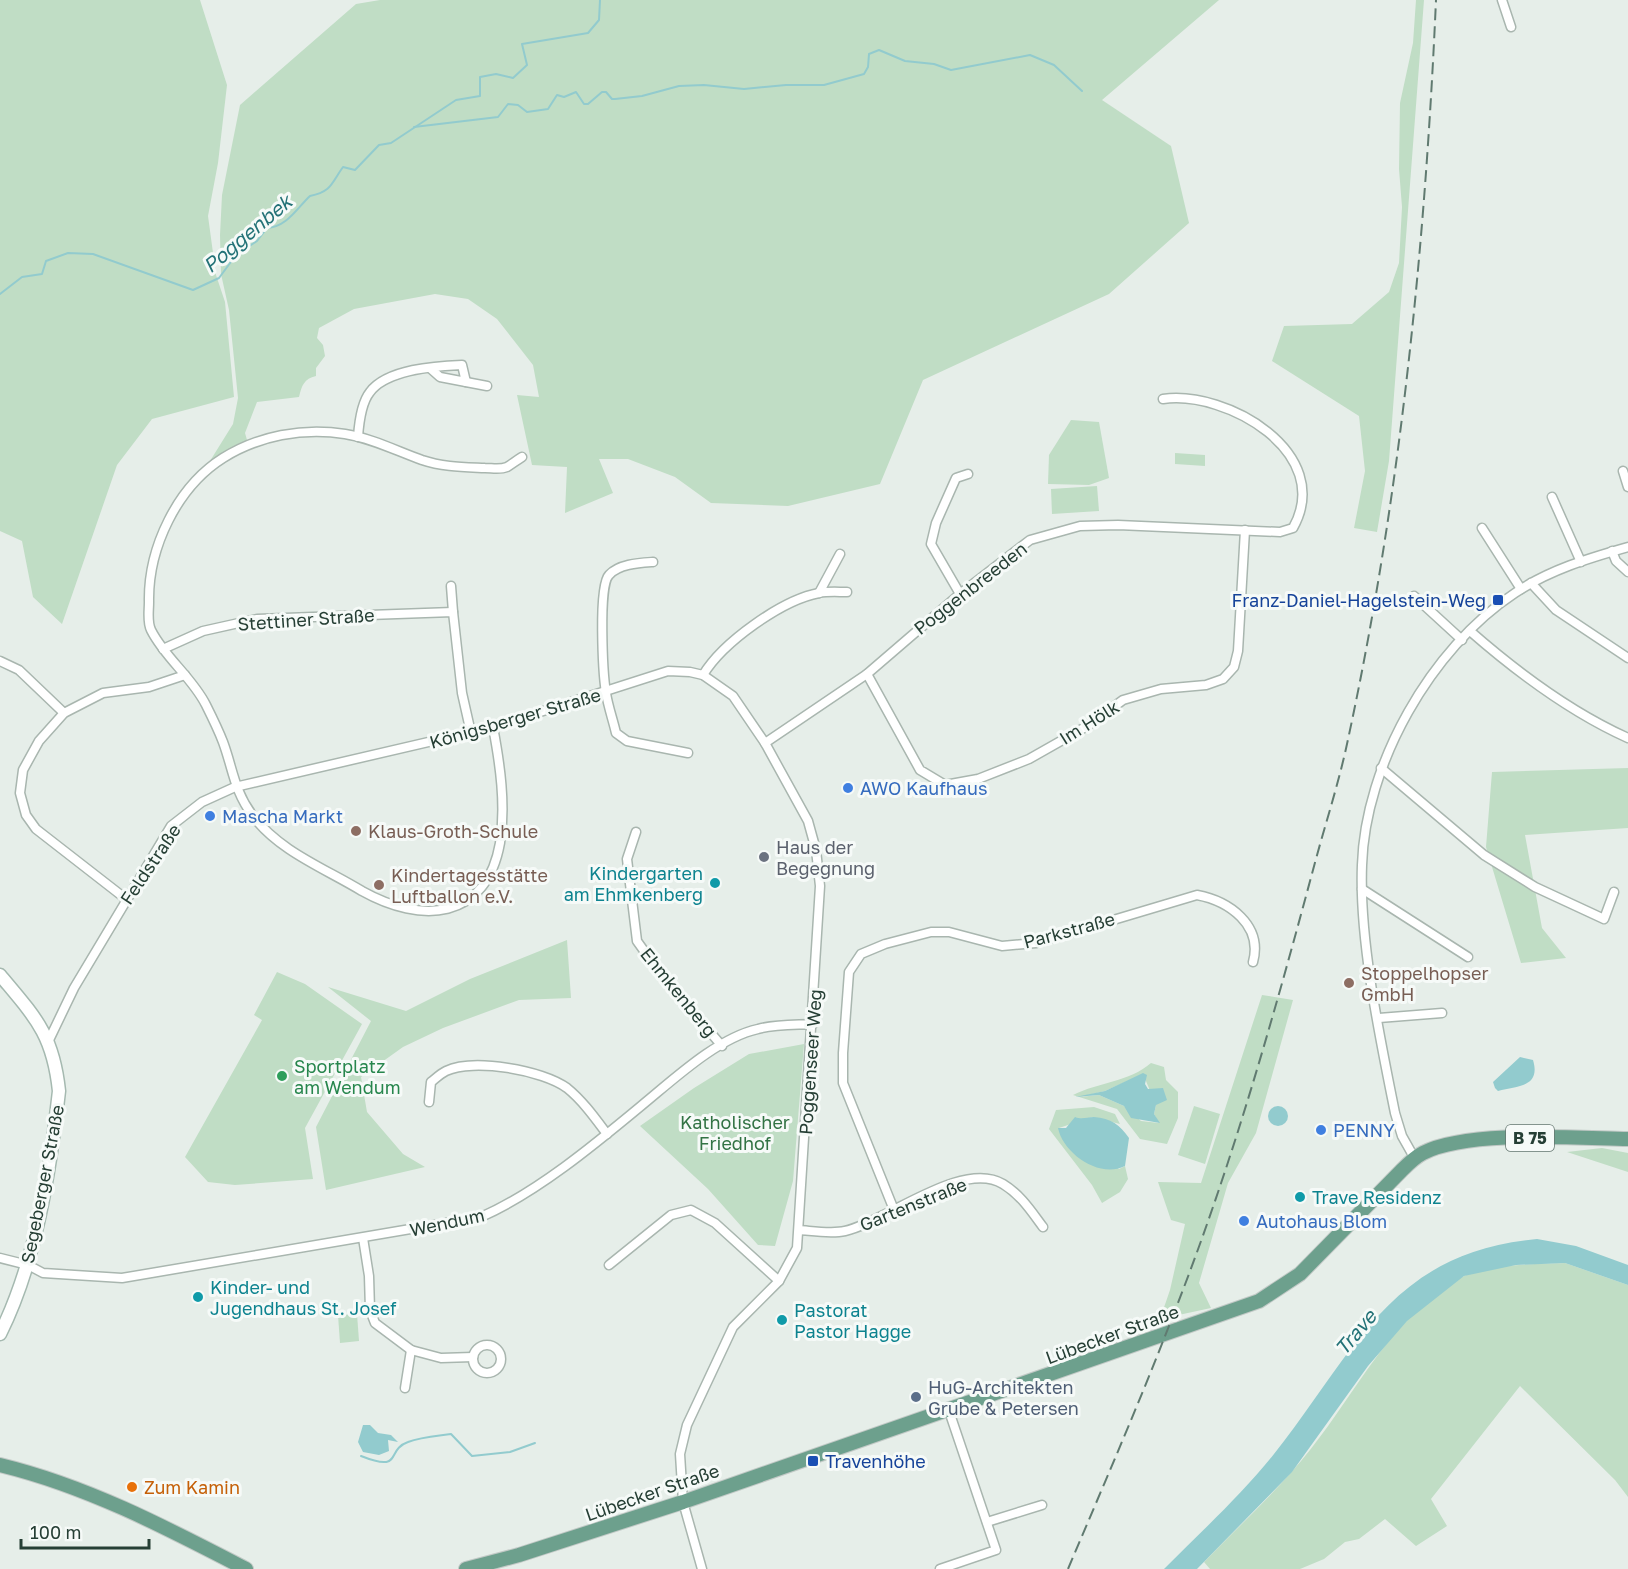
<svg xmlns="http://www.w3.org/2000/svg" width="1628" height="1569" font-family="'Golos Text',sans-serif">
<rect width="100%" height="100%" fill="#e6eee9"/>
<g fill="#c0ddc5" fill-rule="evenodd">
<path d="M0,0H200L227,85L218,163L208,216L216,275L225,302L234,397L152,419L117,465L62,624L33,597L22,541L0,531Z"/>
<path d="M380,0H1219L1102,100L1171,146L1189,223L1109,294L923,380L880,484L788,506L711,503L675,477L628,459H599L613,493L565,513L567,467L532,465L517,395L539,397L533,365L497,319L468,299L435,294L354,309L319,328L317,338L323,345L325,356L316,368V376C304,379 302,385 299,397L257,402L245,433L247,440L210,461L233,424L238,398L229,310L221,274L220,235L222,195L240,105L356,4Z"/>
<path d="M1416,0H1424L1389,461L1377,532L1354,528L1365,471L1359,416L1272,361L1284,326L1352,324L1389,292L1399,263L1402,207L1399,169L1400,103L1413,43Z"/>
<path d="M1071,420L1099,422L1109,478L1089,485L1048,484L1049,455Z"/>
<path d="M1175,453L1205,455V466L1175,464Z"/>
<path d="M1097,486L1099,511L1052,514L1051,489Z"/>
<path d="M1628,768V828L1525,835L1542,928L1566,958L1521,963L1486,847L1492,772Z"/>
<path d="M567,940L571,998L519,1000L443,1028L403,1047L361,1077L367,1112L403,1154L425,1167L326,1190L316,1127L371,1021L328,987L406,1011L470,979Z"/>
<path d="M277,972L305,984L362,1024L305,1128L313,1179L235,1185L208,1182L185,1157L262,1020L254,1015Z"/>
<path d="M1262,995L1293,1000L1256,1133L1228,1183L1199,1283L1211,1308L1160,1319L1170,1290L1185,1224L1171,1220L1158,1182L1201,1183Z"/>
<path d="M804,1044L793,1181L775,1246L758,1245L708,1189L640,1126L694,1088L749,1054Z"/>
<path d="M1151,1063L1164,1067L1166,1080L1178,1092V1118L1167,1144L1140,1139L1117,1109L1073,1095C1099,1082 1129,1082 1151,1063ZM1143,1074L1156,1105L1154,1114L1159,1123L1141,1121L1124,1106L1099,1095L1079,1097L1105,1091Z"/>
<path d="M1194,1106L1220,1114L1205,1164L1178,1155Z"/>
<path d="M1094,1107L1115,1114L1120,1124L1092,1117L1059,1128L1119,1169L1125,1166L1128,1179L1120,1192L1102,1203L1092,1185L1049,1129L1056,1110Z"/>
<path d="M1602,1148L1628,1153V1172L1567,1152Z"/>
<path d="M1565,1263L1628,1285V1497L1615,1480L1520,1386L1431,1499L1447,1526L1416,1546L1385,1519L1359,1539L1345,1542L1324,1559L1300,1569H1210L1204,1562C1240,1525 1278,1490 1310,1450C1358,1390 1392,1315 1462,1277C1487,1264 1537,1264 1565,1263Z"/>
<path d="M357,1314L359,1341L340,1343L338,1315Z"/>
</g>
<g fill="#92cbce">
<path d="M1520,1057L1533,1060C1541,1087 1518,1086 1498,1091L1495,1088L1493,1082Z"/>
<path d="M1143,1073L1147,1075L1145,1084L1148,1089L1163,1088L1167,1100L1156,1105L1154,1114L1160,1123L1131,1118L1124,1106L1099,1095L1075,1097L1105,1091Z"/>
<circle cx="1278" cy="1116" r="10"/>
<path d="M1075,1117C1083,1120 1086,1117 1094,1117C1111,1118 1120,1125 1129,1138L1125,1166C1099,1179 1063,1153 1058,1128H1066Z"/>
<path d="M1537,1239L1576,1246L1628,1265V1285L1565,1263L1516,1265L1464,1276L1407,1321L1368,1366L1292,1472L1197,1569H1164C1201,1532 1241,1495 1274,1454C1355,1352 1390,1252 1537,1239Z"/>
<path d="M363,1425H370L378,1433L391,1435L398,1442L388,1440L389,1451L379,1455L363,1452L358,1442Z"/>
</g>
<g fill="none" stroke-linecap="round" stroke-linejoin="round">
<g stroke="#92cbce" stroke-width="2">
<path d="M414,127L498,117L508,104L518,105L527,112L548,109L557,95L564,97L576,92L584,104H588L602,92H606L612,99H615L642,96L679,86L704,85L744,89L786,85H824L864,74L868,67L869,54L879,50L905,61L934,64L951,70L1030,55L1054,65L1082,91"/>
<path d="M0,294L22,277L42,274L46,261L68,253L93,254L193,290L219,278L236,255L257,241L267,228C287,227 297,208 310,196C332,192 332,182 343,167L355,170L379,145L391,143L456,100L480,96V77L496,74L513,78L527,65L522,44L588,33L599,20L600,0"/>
<path d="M361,1456C404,1473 385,1450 408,1442C421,1437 437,1436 451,1434L472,1456L510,1452L535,1443"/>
</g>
<defs>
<g id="minor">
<path d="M1502,0L1511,27"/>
<path d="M466,382L487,386"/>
<path d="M358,437C359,423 361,403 370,392C387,369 436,366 462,365L466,382L440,377L431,369"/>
<path d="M1623,471L1628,487"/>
<path d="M1552,497L1581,562"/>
<path d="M1482,528L1521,589"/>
<path d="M1612,551L1616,561L1628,572"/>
<path d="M653,562C639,563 619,564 609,575C598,586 603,674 606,693C608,706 613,720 616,733L627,741L688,753"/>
<path d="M1531,583L1556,610L1628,658"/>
<path d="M451,586L453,612"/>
<path d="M819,593L840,554"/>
<path d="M960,594L931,544L936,523L956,478L968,474"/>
<path d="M1414,596L1462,640"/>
<path d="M1470,631C1518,673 1570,712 1628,738"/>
<path d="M163,649L203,631L257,619L453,612L462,693L471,733"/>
<path d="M0,661L19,670L64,713"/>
<path d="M867,674L920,770L945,785L978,779L1029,759L1089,725L1123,700L1161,689L1206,685L1223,679L1234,667L1238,651L1245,530"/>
<path d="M703,675C723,642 782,600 819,593C828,591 838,592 847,592"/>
<path d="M493,727C500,764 506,805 500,843C486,921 421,924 362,891C326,869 279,851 253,816C234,791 233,769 223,742C218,729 212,717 206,705C192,677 165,658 151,630C147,622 149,611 149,602C148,548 177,487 223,458C258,436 303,427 345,434C371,438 397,451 422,460C443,467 463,467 485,468C492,468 500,470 507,467C512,464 517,460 522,457"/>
<path d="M765,743L867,674L960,594L1030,540L1080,526L1118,525L1280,532L1293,528C1335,453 1227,390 1163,399"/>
<path d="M1381,768L1484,855L1535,887L1604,919L1614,892"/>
<path d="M636,832L627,859L637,941L662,976L722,1046"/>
<path d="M1362,889L1468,957"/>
<path d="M126,899L36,829L26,815L20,793L23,770L39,741L64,713L103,693L149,687L185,675"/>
<path d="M1379,1018L1442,1013"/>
<path d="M49,1040L74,988L171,826L202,802L235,787L493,727L668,671L690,672L703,675L733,696L765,743L808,821L816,850L820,886L797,1248L779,1281L733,1327L687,1425L680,1454L683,1502L702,1569"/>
<path d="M429,1102L431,1082C435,1079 440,1074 446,1071C473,1058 543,1070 567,1088C583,1101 595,1118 607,1134"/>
<path d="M1415,1159L1402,1136L1395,1113C1380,1038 1359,940 1362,865C1365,765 1431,648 1515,593C1549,570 1589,558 1628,547"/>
<path d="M894,1210L843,1083V1053L849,972L861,954L885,944L931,932H949L1002,946L1036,943L1197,895C1229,901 1263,925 1253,962"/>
<path d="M799,1230C813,1231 831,1234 845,1231C886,1222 962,1159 1003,1184C1021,1195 1031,1211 1043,1227"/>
<path d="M363,1238L369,1276L370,1310L375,1323L411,1350L441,1358L473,1357"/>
<path d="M0,1258L28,1265L43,1273L122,1278L481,1217C536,1193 594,1145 641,1106C673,1080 717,1038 758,1029C775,1024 795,1025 813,1024"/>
<path d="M609,1265L671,1215L691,1210L715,1223L779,1281"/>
<circle cx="487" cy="1359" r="14"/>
<path d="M405,1388L411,1350"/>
<path d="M987,1522L1042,1505"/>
<path d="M940,1569L996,1550L949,1411"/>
</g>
<path id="secondary" d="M0,975C35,1017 53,1034 59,1091C50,1171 36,1262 0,1334"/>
<g id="primary">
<path d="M0,1465C87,1486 167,1528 246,1569"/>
<path d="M466,1569L519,1555L683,1502L1259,1301L1300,1274L1402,1170C1408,1164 1415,1157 1423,1153C1468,1130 1576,1138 1628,1139"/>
</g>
</defs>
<use href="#minor" stroke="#a9b6af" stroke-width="11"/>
<use href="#secondary" stroke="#a5b9b0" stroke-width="15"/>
<use href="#primary" stroke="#c2c9c6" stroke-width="16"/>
<use href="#minor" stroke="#fff" stroke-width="8"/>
<use href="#secondary" stroke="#fff" stroke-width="12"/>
<use href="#primary" stroke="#6da08d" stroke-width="14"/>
<path stroke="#607a70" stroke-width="2" stroke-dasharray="12 6" stroke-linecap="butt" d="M1068,1569C1104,1484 1141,1399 1174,1313C1231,1168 1273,1019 1313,870C1324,828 1338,786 1347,744C1400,500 1425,249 1436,0"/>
</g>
<g fill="#1a4fb4" stroke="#f6faf8" stroke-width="2">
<rect x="1492" y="594" width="12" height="12" rx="3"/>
<rect x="807" y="1455" width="12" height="12" rx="3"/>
</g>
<g fill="#3f7fe0" stroke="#f6faf8" stroke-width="2">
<circle cx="848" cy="788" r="6"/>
<circle cx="210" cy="816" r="6"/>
<circle cx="1321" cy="1130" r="6"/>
<circle cx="1244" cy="1221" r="6"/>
</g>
<g fill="#8d6e63" stroke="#f6faf8" stroke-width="2">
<circle cx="356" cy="831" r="6"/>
<circle cx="379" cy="885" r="6"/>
<circle cx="1349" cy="983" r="6"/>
</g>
<circle fill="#6b7280" stroke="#f6faf8" stroke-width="2" cx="764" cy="857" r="6"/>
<g fill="#0f9aa8" stroke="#f6faf8" stroke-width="2">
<circle cx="715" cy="883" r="6"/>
<circle cx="1300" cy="1197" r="6"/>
<circle cx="198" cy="1297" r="6"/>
<circle cx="782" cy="1320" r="6"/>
</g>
<circle fill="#2e9e5b" stroke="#f6faf8" stroke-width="2" cx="282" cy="1076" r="6"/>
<circle fill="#5c6f8a" stroke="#f6faf8" stroke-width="2" cx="916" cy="1397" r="6"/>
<circle fill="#e8710a" stroke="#f6faf8" stroke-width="2" cx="132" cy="1487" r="6"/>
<g text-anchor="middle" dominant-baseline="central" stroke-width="6" stroke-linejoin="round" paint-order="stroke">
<rect fill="#f6faf8" stroke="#647770" stroke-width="1.5" x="1506" y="1125" width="48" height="26" rx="4.5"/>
<g font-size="16" font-weight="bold" fill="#263f35">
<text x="1530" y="1138">B 75</text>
</g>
<g font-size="18" fill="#263f35" stroke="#f6faf8">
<text transform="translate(970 588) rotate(-38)">Poggenbreeden</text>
<text transform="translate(306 619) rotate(-4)">Stettiner Straße</text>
<text transform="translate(515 718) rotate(-16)">Königsberger Straße</text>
<text transform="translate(1089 722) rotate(-32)">Im Hölk</text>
<text transform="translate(150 864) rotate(-56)">Feldstraße</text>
<text transform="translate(1069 930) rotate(-15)">Parkstraße</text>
<text transform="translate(679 992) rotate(51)">Ehmkenberg</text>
<text transform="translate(810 1062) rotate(-86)">Poggenseer Weg</text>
<text transform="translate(42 1184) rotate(-79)">Segeberger Straße</text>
<text transform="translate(913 1204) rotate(-22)">Gartenstraße</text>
<text transform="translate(447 1222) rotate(-12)">Wendum</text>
<text transform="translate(1112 1334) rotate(-20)">Lübecker Straße</text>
<text transform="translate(652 1492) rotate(-19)">Lübecker Straße</text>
</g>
<g font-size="18" fill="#164399" stroke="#f6faf8" text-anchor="end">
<text x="1486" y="600">Franz-Daniel-Hagelstein-Weg</text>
<text x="825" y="1461" text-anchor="start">Travenhöhe</text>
</g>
<g font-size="18" fill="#366cbe" stroke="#f6faf8" text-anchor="start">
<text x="860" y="788">AWO Kaufhaus</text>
<text x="222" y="816">Mascha Markt</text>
<text x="1333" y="1130">PENNY</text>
<text x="1256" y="1221">Autohaus Blom</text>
</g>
<g font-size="18" fill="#785e54" stroke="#f6faf8" text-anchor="start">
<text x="368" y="831">Klaus-Groth-Schule</text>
<text x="391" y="875">Kindertagesstätte<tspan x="391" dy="21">Luftballon e.V.</tspan></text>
<text x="1361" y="973">Stoppelhopser<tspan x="1361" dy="21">GmbH</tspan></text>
</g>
<g font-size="18" fill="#5b616d" stroke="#f6faf8" text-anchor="start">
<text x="776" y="847">Haus der<tspan x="776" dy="21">Begegnung</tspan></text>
</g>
<g font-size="18" fill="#0d838f" stroke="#f6faf8" text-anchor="start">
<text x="703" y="873" text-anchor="end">Kindergarten<tspan x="703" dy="21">am Ehmkenberg</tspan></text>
<text x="1312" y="1197">Trave Residenz</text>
<text x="210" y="1287">Kinder- und<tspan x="210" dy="21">Jugendhaus St. Josef</tspan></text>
<text x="794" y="1310">Pastorat<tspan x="794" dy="21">Pastor Hagge</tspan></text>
</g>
<g font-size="18" fill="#27864d" stroke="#f6faf8" text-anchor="start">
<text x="294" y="1066">Sportplatz<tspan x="294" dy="21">am Wendum</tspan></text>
</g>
<g font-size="18" fill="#327344" stroke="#f6faf8">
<text x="735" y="1122">Katholischer<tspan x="735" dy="21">Friedhof</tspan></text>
</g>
<g font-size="18" fill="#4e5e75" stroke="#f6faf8" text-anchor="start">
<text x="928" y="1387">HuG-Architekten<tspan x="928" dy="21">Grube &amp; Petersen</tspan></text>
</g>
<g font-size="18" fill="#c56008" stroke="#f6faf8" text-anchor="start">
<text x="144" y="1487">Zum Kamin</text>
</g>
<g font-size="20" font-style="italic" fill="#237277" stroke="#f6faf8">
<text transform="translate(247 233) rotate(-40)">Poggenbek</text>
<text transform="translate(1355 1332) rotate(-50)">Trave</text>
</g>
</g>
<path d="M21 1539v9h128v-9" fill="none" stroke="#263f35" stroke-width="3"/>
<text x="30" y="1539" font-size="18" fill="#263f35" stroke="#f6faf8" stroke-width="4.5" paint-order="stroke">100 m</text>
</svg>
